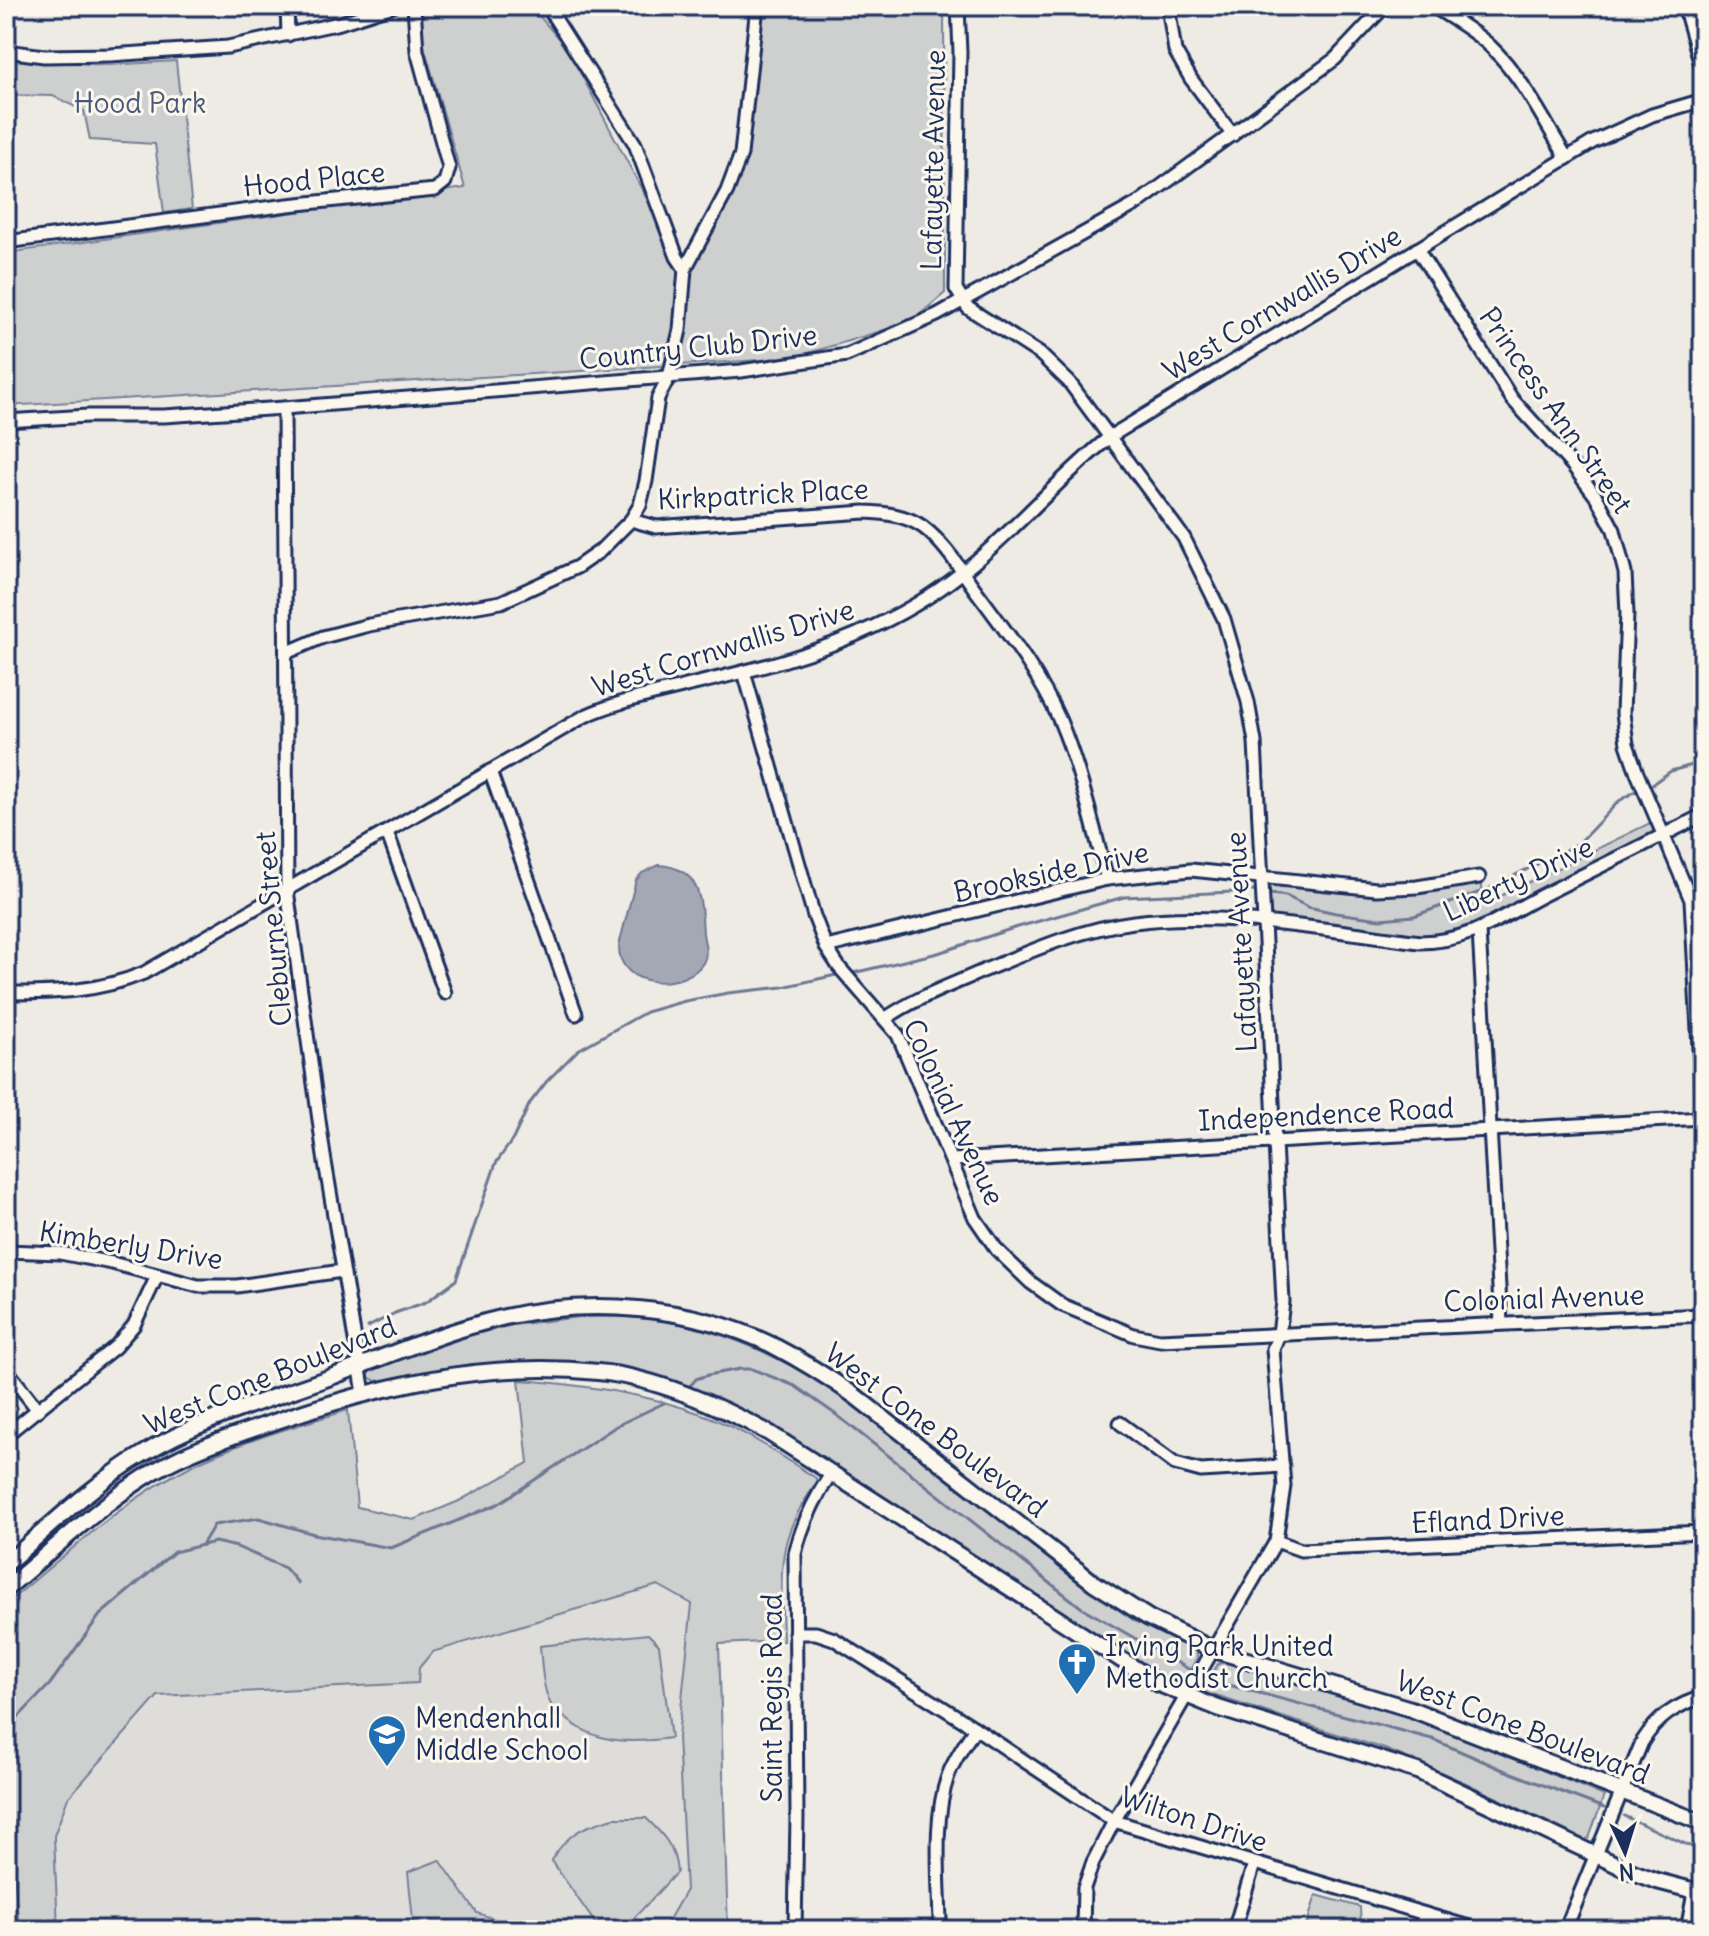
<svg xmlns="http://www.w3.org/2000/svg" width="1709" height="1936" font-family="Delius,sans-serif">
<rect width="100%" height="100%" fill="#eeebe4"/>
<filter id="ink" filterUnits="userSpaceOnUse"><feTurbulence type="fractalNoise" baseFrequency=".0125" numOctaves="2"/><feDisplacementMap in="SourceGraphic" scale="16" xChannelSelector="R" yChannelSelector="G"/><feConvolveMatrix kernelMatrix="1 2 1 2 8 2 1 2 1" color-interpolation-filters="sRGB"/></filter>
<g filter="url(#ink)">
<path fill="#deddda" d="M658,1585L692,1604L678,1737L686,1890L663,1930H525L477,1913L440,1860L408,1873L414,1930H58L54,1836L68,1798L158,1696L418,1683V1668L432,1652Z"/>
<g fill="#cecfcf" stroke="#747f96" stroke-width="2">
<path d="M423,6H531L569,51L680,262L709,236L745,159L764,6H944L945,293L911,322L792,358L6,406V253L465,188L420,32Z"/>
<path d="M6,59L108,65L176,61L192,209L164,213L155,144L90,140L84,111L53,96L6,95Z"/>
<path d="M1654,821L1660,832L1472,930L1437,937L1271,916L1268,885L1393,895L1479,882L1488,902Z"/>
<path d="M580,1317C600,1317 621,1316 642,1318C714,1325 780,1355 840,1395L1090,1590L1136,1622L1197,1651V1658L1184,1680L1176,1681L1166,1678L784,1433L725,1403L569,1364L517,1362L465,1365L376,1381L369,1377V1371L471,1335L513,1325Z"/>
<path d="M519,1380C584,1385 646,1393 707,1416C746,1431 781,1456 816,1478V1483C804,1501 793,1518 787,1539C778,1571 783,1609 783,1641L719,1644L728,1930H663L686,1890L678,1737L692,1604L658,1585L432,1652L419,1668L418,1683L158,1696L68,1798L54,1836L58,1930H19L13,1860L6,1857V1604C64,1557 120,1502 187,1468C238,1442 293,1427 348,1410L357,1507L414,1520L459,1501L528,1463Z"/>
<path d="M648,1634L659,1645L671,1738C633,1743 600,1745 568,1720C564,1717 557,1713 553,1708C542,1691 542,1666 540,1646Z"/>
<path d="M1227,1662L1392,1710L1443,1728L1604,1796L1589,1838L1585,1840L1466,1783L1385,1749L1206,1693L1205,1686L1218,1664Z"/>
<path d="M614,1818H646C664,1835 675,1847 677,1872L623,1930H600L551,1860C570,1831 582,1827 614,1818Z"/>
<path d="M440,1860L477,1913L525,1930H414L408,1872Z"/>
<path d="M1316,1895L1360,1907L1361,1930H1305Z"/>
</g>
<path fill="#a3a8b4" stroke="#6d7892" stroke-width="2" d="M659,865C701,868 701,899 703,933C704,943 709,953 703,963C686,990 617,991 619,945L636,880L642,873Z"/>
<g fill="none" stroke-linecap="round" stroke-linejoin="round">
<g stroke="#6d7892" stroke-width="3">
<path d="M1648,787L1671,771L1703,762"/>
<path d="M1270,894L1286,896L1308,907L1336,913L1380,919L1414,916L1486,890L1579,843L1619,801L1638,790"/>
<path d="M853,973L938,953L1011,929L1124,897L1254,891"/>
<path d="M368,1327L395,1313L426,1302L456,1280L496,1163L513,1139L530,1103L547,1081L578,1050L646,1012L685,1001L728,993L783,987L836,975"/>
<path d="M690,1386L696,1379L708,1375L740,1369H752L795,1386L838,1416L1082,1608L1192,1671"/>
<path d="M202,1545L214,1525L259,1518L314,1534L391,1548L498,1504L618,1425L664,1403"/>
<path d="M1210,1680L1432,1739L1501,1769L1604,1808"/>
<path d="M6,1730L50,1684L100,1615L174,1552L215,1542L237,1547L285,1568L298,1583"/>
<path d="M1624,1816L1703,1852"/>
</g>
<defs>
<g id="minor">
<path d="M287,6L288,35"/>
<path d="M547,6L635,144L677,257L685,269"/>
<path d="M958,6L960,52L956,289L968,308L1040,354L1069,382L1184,538L1224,619L1248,702L1255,742L1283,1302L1279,1334L1273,1349L1284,1486L1276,1541L1114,1821L1093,1862L1084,1888L1083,1930"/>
<path d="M1168,6L1175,51L1191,79L1233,135"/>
<path d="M1433,6C1452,19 1473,30 1490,46C1523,77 1543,120 1567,158"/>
<path d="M1684,6L1703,71"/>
<path d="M6,51L44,56L110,55L228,47L340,23L393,6"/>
<path d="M6,242L288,205L435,190L445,182L449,168L417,51L414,6"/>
<path d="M1417,249L1512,399L1573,466L1597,498L1614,530L1625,573L1627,614L1623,713L1627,744L1637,773L1691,900L1703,1123"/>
<path d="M284,408L287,890L324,1156L364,1393"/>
<path d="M6,421L88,416H164L284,408L741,371L847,355L937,315L1138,203L1335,59L1385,6"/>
<path d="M631,520L656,527L865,512C886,513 906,515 923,527C944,543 959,567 974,588C1005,630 1039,673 1060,721C1081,771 1093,826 1107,879"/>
<path d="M286,653L323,637L369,625L501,602L577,567L600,551L631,520L640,505L646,481L658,398L669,377L680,330L685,269L727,191L741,154L757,6"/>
<path d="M744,672L814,916L826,947L839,967L898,1035L975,1218L997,1250L1030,1282L1062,1305L1134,1335L1160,1340L1703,1315"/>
<path d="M490,771L576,1014"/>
<path d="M387,832L445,993"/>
<path d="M1479,931L1501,1323"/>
<path d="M826,947L1107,879L1191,870L1377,889L1417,887L1479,877"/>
<path d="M6,993C55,993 98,992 144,973L585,716C618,701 655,694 690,685C753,670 817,654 875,626C912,609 947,586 977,560C1024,521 1063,474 1111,436L1593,142L1652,115L1703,100"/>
<path d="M885,1019C915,998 949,986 983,971C1033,950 1080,929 1134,922C1223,910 1330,931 1420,942C1475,941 1502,915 1549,892C1601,866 1652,841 1703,815"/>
<path d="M952,1160L1703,1118"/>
<path d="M6,1251L60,1253L112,1263L198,1286H237L342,1271"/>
<path d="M6,1369L38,1410"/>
<path d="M1120,1423L1175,1464L1201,1471L1283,1466"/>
<path d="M6,1435L115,1347L134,1325L157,1276"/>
<path d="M1276,1541L1301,1550L1703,1532"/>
<path d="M795,1633H816L834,1639L975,1728L1114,1821L1479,1930"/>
<path d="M795,1930L797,1817L795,1554C802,1524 814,1499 831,1474"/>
<path d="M940,1930C940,1883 932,1821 948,1776C954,1759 966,1743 975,1728"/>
<path d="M1234,1930L1254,1864"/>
<path d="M1420,1930L1425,1914"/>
<path d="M1565,1930L1642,1742C1657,1718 1675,1705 1703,1697"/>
<path d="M1687,1930L1694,1892"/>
</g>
<g id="major">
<path d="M6,1564C50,1526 93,1484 143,1454C201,1418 275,1398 339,1374C393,1353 449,1330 505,1317C592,1298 692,1306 772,1345C801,1360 828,1377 855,1396L1094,1583L1149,1618L1214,1650L1411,1709L1703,1823"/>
<path d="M6,1589C55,1548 119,1487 175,1460C205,1445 239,1434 271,1423C377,1386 485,1360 598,1372C654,1377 720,1406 769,1433L1159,1684L1218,1708L1417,1771L1628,1870L1657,1881L1703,1893"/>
</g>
</defs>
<use href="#minor" stroke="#1b2f5e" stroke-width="17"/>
<use href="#major" stroke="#1b2f5e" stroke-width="20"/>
<use href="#minor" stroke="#fbf7ec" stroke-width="11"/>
<use href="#major" stroke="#fbf7ec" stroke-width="14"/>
</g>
</g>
<defs>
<symbol id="church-pin" viewBox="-11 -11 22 30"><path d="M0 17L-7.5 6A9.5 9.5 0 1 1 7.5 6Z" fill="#1f6fb2" stroke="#fbf7ec"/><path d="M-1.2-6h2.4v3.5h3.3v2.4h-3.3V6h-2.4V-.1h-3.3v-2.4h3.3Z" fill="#fff"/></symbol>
<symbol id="school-pin" viewBox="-11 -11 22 30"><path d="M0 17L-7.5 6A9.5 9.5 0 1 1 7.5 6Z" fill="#1f6fb2" stroke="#fbf7ec"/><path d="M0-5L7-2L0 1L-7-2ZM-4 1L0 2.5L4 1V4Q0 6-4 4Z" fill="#fff"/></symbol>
</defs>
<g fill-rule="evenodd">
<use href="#church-pin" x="1055" y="1640" width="44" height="60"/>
<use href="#school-pin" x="365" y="1712" width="44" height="60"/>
</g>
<g text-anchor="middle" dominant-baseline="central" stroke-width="6" stroke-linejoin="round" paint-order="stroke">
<g font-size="28" fill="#48577a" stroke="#fbf7ec">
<text x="140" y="103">Hood Park</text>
</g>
<g font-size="28" fill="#1b2f5e" stroke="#fbf7ec">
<text transform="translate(933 160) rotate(-89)">Lafayette Avenue</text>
<text transform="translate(314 179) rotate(-6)">Hood Place</text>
<text transform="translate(1282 303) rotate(-31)">West Cornwallis Drive</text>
<text transform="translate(698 347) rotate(-6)">Country Club Drive</text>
<text transform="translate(1556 410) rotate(55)">Princess Ann Street</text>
<text transform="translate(763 494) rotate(-3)">Kirkpatrick Place</text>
<text transform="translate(723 648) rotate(-17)">West Cornwallis Drive</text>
<text transform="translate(1051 872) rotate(-12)">Brookside Drive</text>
<text transform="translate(1518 879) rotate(-25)">Liberty Drive</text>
<text transform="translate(273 929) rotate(-95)">Cleburne Street</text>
<text transform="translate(1241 942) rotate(-93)">Lafayette Avenue</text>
<text transform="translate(954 1112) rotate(65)">Colonial Avenue</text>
<text transform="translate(1326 1114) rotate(-3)">Independence Road</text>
<text transform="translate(131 1245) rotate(9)">Kimberly Drive</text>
<text transform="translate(1544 1298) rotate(-2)">Colonial Avenue</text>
<text transform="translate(270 1375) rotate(-22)">West Cone Boulevard</text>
<text transform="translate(936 1430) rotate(37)">West Cone Boulevard</text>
<text transform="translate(1488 1519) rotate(-3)">Efland Drive</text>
<text transform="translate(772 1698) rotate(-90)">Saint Regis Road</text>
<text transform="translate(1523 1727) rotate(21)">West Cone Boulevard</text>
<text transform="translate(1194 1819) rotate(18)">Wilton Drive</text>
</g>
<g font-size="28" fill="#1b2f5e" stroke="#fbf7ec" text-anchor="start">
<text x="1105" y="1646">Irving Park United<tspan x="1105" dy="32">Methodist Church</tspan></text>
<text x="415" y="1718">Mendenhall<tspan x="415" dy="32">Middle School</tspan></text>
</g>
</g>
<rect width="1709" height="1936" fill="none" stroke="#fbf7ec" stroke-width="32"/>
<rect x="16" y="16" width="1677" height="1904" fill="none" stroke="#1b2f5e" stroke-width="3" filter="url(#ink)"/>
<g transform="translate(1625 1852) rotate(176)" stroke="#fbf7ec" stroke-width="6" paint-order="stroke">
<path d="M0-6L14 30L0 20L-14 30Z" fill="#1b2f5e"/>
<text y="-12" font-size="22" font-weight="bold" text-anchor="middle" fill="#1b2f5e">N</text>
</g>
</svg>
